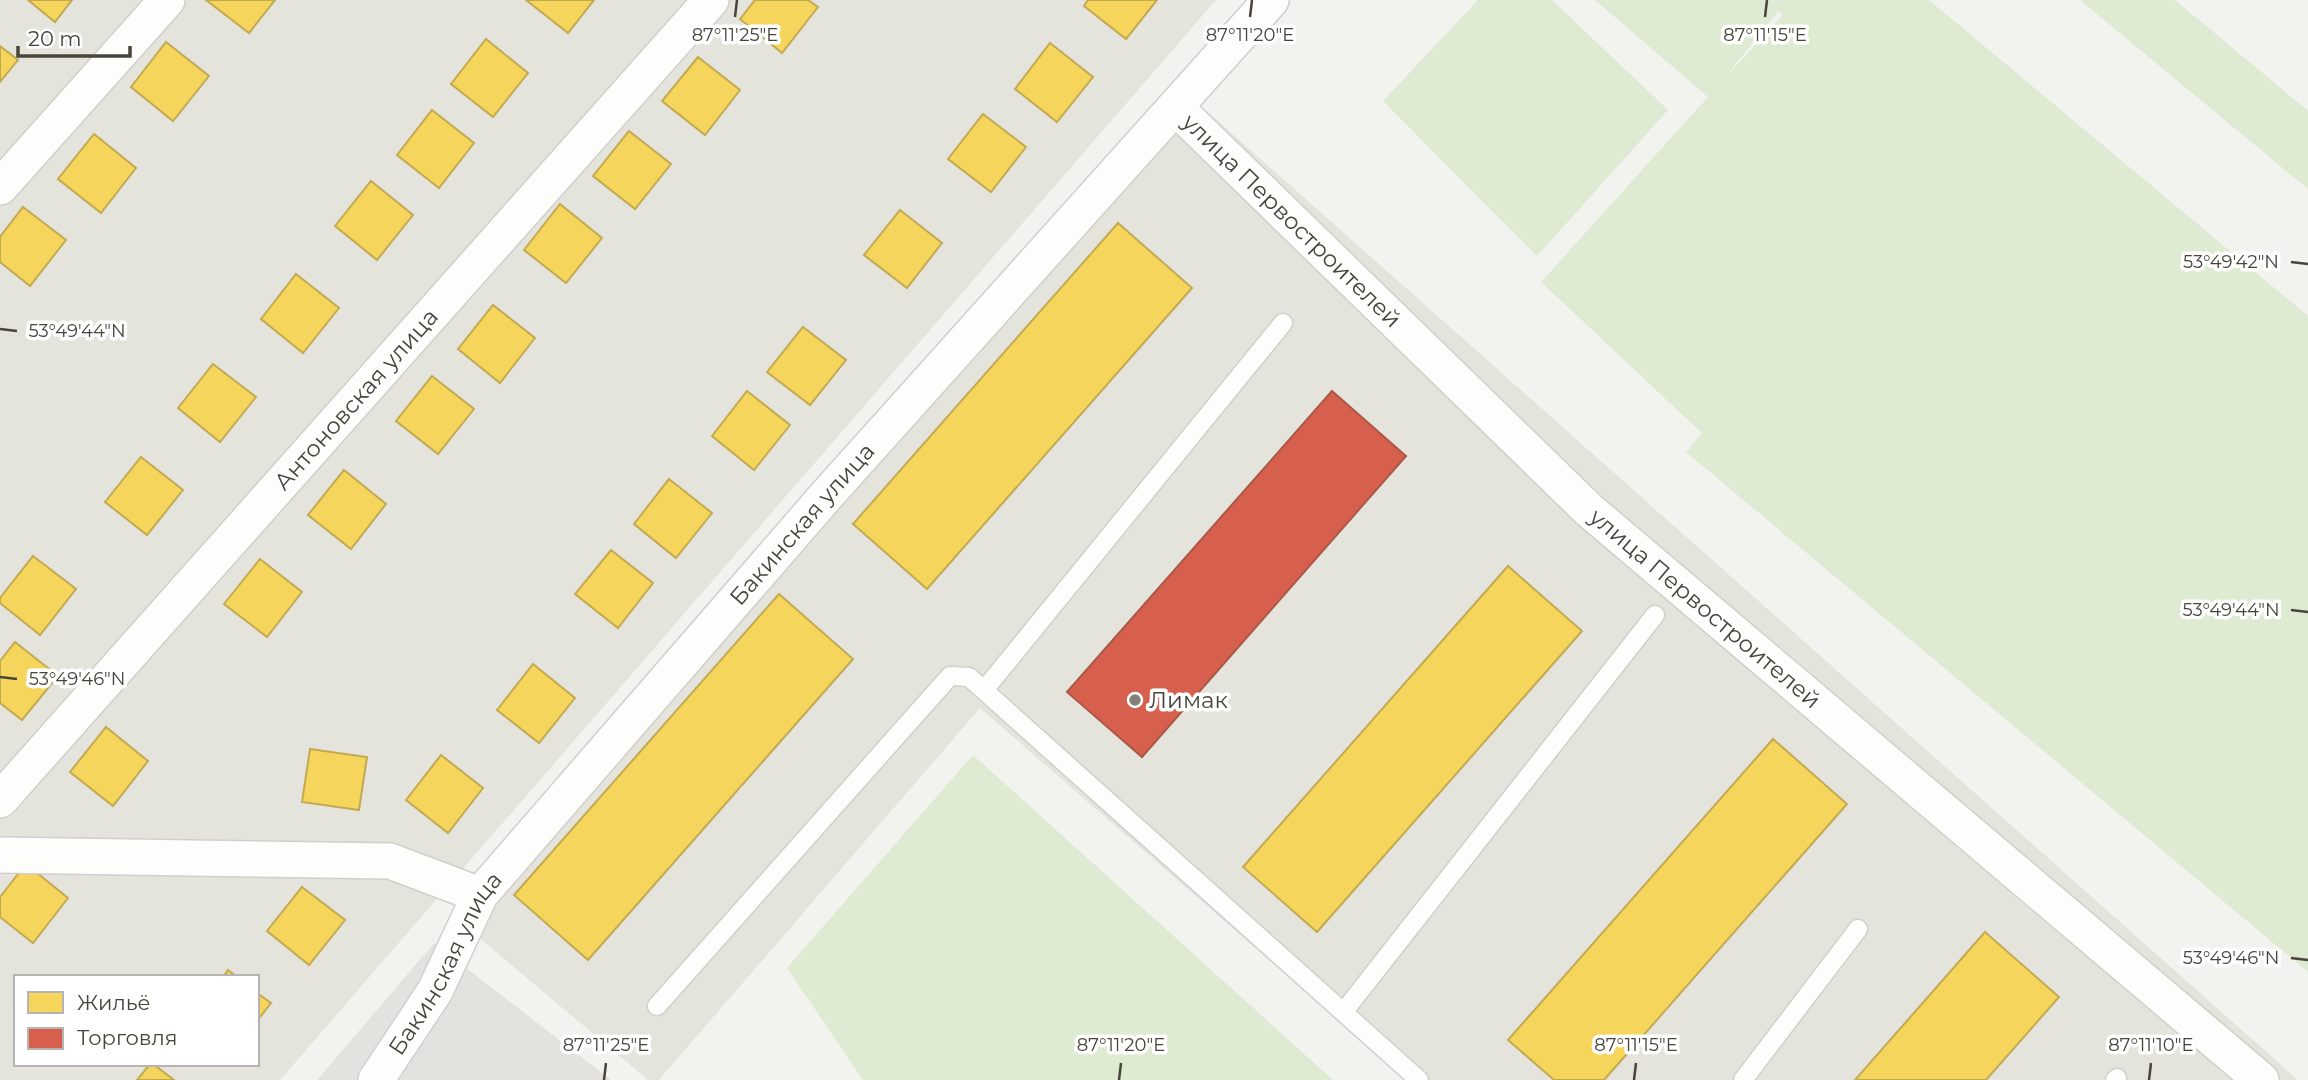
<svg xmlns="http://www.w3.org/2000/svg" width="2308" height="1080" font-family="Montserrat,sans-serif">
<rect width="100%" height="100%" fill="#f2f2ee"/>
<g fill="#e5e4dc" fill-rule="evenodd">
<path d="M0,0H1216L280,1080H0ZM16,977H257V1064H16Z"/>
<path d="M1184,91L2298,1080H1407L980,708L659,1080H648L470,930Z"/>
</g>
<path fill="#e4e2de" d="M434,943L611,1080H317Z"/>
<g fill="#deead1" fill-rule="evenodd">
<path d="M1478,0H1552L1668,110L1537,256L1383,101Z"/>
<path d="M1595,0H1929L2308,316V972L1686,452L1702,433L1541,282L1708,97ZM1778,11L1783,15L1722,81Z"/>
<path d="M2080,0H2175L2308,111V189Z"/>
<path d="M973,755L1333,1080H863L787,968Z"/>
</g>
<g fill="#f6d55c" stroke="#c2aa52" stroke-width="2">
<path d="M28,0H72L55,22Z"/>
<path d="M206,0H275L249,33Z"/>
<path d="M526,0H594L568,33Z"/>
<path d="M755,0H808L818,7L782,53L740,19Z"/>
<path d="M1088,0H1157L1126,39L1084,6Z"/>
<path d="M486,39L528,73L493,117L451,84Z"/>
<path d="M166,42L209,76L173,121L131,87Z"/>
<path d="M1050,43L1093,77L1057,122L1015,89Z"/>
<path d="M0,46L18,60L0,82Z"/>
<path d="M698,57L740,90L705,135L662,101Z"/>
<path d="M432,110L474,143L439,188L397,155Z"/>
<path d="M983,114L1026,147L991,192L948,159Z"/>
<path d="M629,131L671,164L635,209L593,176Z"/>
<path d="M94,134L136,168L101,213L58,179Z"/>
<path d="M371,181L413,215L377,260L335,226Z"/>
<path d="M560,204L602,238L566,283L524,250Z"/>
<path d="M23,207L66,240L30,286L0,262V237Z"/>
<path d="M900,210L942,243L907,288L864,255Z"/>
<path d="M1118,223L1192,288L927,589L853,524Z"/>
<path d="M296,274L339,308L303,353L261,319Z"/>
<path d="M493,305L535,338L500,383L458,349Z"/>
<path d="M803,327L846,360L810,405L767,372Z"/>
<path d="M213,364L256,397L220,442L178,408Z"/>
<path d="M432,376L474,409L438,454L396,421Z"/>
<path d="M747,391L790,425L754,470L712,436Z"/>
<path d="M141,457L183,490L147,535L105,502Z"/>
<path d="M344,470L386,504L351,549L308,515Z"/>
<path d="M669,479L712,513L676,558L634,524Z"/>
<path d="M611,550L653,583L618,628L575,594Z"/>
<path d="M33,556L76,589L40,635L0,603V598Z"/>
<path d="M260,559L302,592L267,637L224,604Z"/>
<path d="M1508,566L1582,631L1317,932L1243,867Z"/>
<path d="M779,594L853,659L588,960L514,895Z"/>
<path d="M15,642L58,676L22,720L0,703V661Z"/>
<path d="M533,664L575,698L539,743L497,710Z"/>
<path d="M106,727L148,761L113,806L70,772Z"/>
<path d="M1773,739L1847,804L1604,1080H1554L1508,1040Z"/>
<path d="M310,749L367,757L359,810L302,802Z"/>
<path d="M441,755L483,788L448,833L406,800Z"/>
<path d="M26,864L68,898L33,943L0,917V897Z"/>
<path d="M302,887L345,920L309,965L267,931Z"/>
<path d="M1985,932L2059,997L1986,1080H1855Z"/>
<path d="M228,970L237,977H223Z"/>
<path d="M257,993L271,1003L257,1021Z"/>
<path d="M150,1064H153L174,1080H137Z"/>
</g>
<path fill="#d6604d" stroke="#ab5847" stroke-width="2" d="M1332,391L1406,456L1142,757L1067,692Z"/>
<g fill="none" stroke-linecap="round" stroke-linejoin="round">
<defs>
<g id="service">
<path d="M985,689L1283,323"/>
<path d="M657,1006L950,676L969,677L1419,1080"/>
<path d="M1345,1010L1655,615"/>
<path d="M1743,1080L1858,929"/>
<path d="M2115,1080L2117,1078"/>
</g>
<g id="minor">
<path id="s1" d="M1175,107L1589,510L2261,1080"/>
<path d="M0,187L167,0"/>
<path id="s2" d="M0,800L711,0"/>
<path d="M0,855L390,861L480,895"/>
<path id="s3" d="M376,1080L435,991L480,895L825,497L1271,0"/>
</g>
</defs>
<use href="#service" stroke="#d0cfcb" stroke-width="21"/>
<use href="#minor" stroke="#d0cfcb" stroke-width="38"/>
<use href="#service" stroke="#fdfdfc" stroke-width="18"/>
<use href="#minor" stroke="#fdfdfc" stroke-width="35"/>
</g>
<path fill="none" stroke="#48443a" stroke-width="2.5" d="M735,17L737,0M1250,17L1252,0M1765,17L1767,0M2291,262L2308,264M0,329L17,331M2291,610L2308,612M0,677L17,679M2291,958L2308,960M604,1080L606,1063M1119,1080L1121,1063M1634,1080L1636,1063M2149,1080L2151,1063"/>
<circle fill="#848179" stroke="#fff" stroke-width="2.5" cx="1135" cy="700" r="7"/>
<g text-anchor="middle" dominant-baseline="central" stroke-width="7" stroke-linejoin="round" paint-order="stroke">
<g font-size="23" fill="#48443a" stroke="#fff">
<text stroke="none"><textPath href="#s1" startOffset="163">улица Первостроителей</textPath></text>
<text stroke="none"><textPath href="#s2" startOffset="536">Антоновская улица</textPath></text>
<text stroke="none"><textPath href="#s3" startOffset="704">Бакинская улица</textPath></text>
<text stroke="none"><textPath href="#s1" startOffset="730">улица Первостроителей</textPath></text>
<text stroke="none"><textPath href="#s3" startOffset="136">Бакинская улица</textPath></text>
</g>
<g font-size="23" fill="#48443a" stroke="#fff" text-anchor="start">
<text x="1149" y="700">Лимак</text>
</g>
</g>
<g font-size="18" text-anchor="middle" fill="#48443a" stroke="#fff" stroke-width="7" stroke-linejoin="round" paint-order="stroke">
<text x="735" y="41">87°11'25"E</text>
<text x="1250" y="41">87°11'20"E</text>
<text x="1765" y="41">87°11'15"E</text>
<text x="2231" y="268">53°49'42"N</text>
<text x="77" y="337">53°49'44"N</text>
<text x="2231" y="616">53°49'44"N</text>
<text x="77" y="685">53°49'46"N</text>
<text x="2231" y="964">53°49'46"N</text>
<text x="606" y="1051">87°11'25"E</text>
<text x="1121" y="1051">87°11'20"E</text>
<text x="1636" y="1051">87°11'15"E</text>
<text x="2151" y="1051">87°11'10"E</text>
</g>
<rect x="14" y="975" width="245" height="91" fill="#ffffff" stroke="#b6b4b0" stroke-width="2"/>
<rect x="28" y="992" width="35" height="21" fill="#f6d55c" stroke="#b6b4b0" stroke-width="2"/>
<text x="77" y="1010" font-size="21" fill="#48443a">Жильё</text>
<rect x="28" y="1028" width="35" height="21" fill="#d6604d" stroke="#b6b4b0" stroke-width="2"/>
<text x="77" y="1045" font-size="21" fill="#48443a">Торговля</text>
<path d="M18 46v10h112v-10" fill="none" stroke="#48443a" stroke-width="3.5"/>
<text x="28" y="46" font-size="21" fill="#48443a" stroke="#ffffff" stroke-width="5" paint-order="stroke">20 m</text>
</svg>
